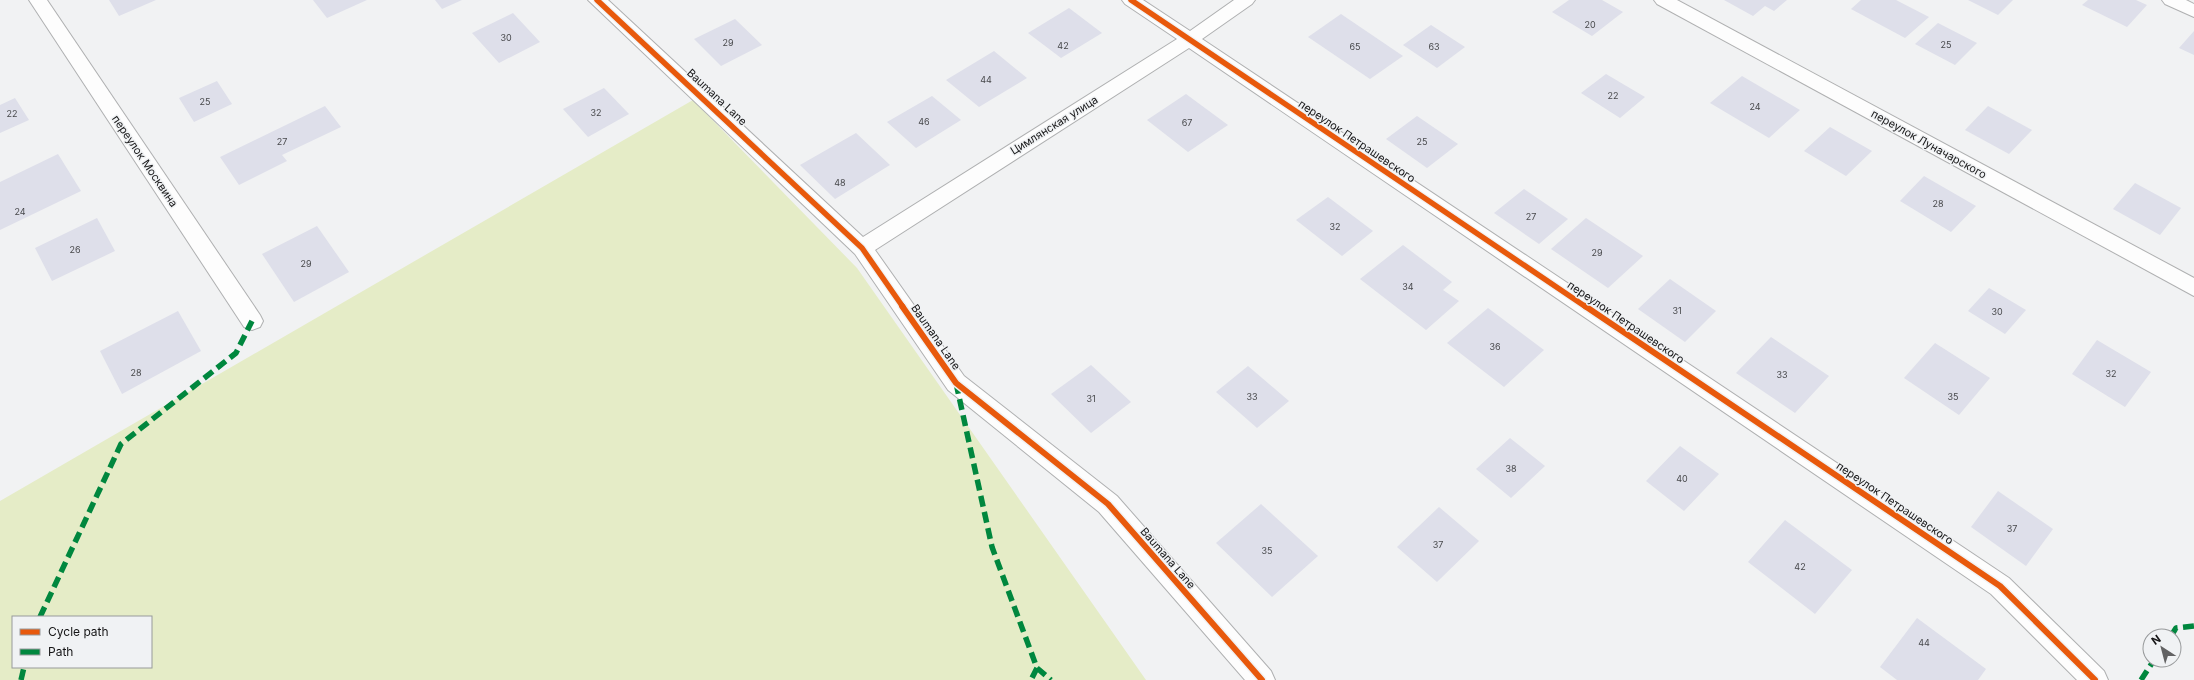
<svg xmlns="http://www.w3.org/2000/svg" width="2194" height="680" font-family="Inter,sans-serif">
<rect width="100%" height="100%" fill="#f1f2f3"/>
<path fill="#e5ecc7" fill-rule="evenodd" d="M693,100L857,268L1146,680H0V501ZM13,617H151V667H13Z"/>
<g fill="#dedfea">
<path d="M109,0H156L119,16Z"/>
<path d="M313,0H367L327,18Z"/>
<path d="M435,0H462L442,9Z"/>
<path d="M1569,0H1602L1623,12L1592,36L1552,12Z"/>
<path d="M1724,0H1787L1774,11L1765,6L1753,16Z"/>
<path d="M1861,0H1896L1929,17L1905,38L1851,9Z"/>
<path d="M1968,0H2013L1998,15Z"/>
<path d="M2088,0H2136L2147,5L2127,27L2082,5Z"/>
<path d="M1069,8L1102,33L1061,58L1028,33Z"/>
<path d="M513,13L540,42L499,63L472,33Z"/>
<path d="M1341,14L1403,56L1370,79L1308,37Z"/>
<path d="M735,19L762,45L721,66L694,39Z"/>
<path d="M1938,23L1977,43L1955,65L1915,44Z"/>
<path d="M1431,25L1465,47L1437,68L1403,45Z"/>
<path d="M2194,31V55L2179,48Z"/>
<path d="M994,51L1027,78L979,107L946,80Z"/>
<path d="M1606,74L1645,97L1620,118L1581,93Z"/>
<path d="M1742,76L1800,110L1769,138L1710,103Z"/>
<path d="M217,81L232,104L194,122L179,98Z"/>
<path d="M604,88L629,114L588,137L563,109Z"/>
<path d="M1186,94L1228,125L1188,152L1147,120Z"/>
<path d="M932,96L961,120L916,148L887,122Z"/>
<path d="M15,98L29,120L0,133V105Z"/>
<path d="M325,106L341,127L282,155L287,161L239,185L220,157Z"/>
<path d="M1988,106L2032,130L2009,154L1965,130Z"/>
<path d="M1417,116L1458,144L1427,168L1386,139Z"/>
<path d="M1830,127L1872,151L1846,176L1804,151Z"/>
<path d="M856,133L890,165L835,199L800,165Z"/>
<path d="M58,154L81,191L0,230V182Z"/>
<path d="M1924,176L1976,206L1951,232L1900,201Z"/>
<path d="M2135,183L2181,208L2160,235L2113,209Z"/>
<path d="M1524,189L1568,219L1539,244L1494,213Z"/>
<path d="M1328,197L1373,231L1342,256L1296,220Z"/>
<path d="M97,218L115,251L52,281L35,248Z"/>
<path d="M1586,218L1643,256L1608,288L1551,249Z"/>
<path d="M317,226L349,272L294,302L262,254Z"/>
<path d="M1403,245L1452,282L1443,290L1459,301L1426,330L1360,279Z"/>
<path d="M1670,279L1716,311L1685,342L1638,309Z"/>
<path d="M1989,288L2026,310L2005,334L1968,311Z"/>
<path d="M1488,308L1544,350L1504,387L1447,343Z"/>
<path d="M178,311L201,351L122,394L100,351Z"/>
<path d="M1771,337L1829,376L1795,413L1736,373Z"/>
<path d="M2097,340L2151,372L2125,407L2072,374Z"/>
<path d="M1935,343L1990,378L1959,415L1904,378Z"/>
<path d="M1091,365L1131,402L1091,433L1051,394Z"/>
<path d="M1248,366L1289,401L1257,428L1216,392Z"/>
<path d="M1510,438L1545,466L1511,498L1476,469Z"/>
<path d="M1680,446L1719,474L1684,511L1646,481Z"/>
<path d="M1998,491L2053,529L2026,566L1971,527Z"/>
<path d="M1261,504L1318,556L1272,597L1216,543Z"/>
<path d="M1439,507L1479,541L1437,582L1397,547Z"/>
<path d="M1785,520L1852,570L1815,614L1748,562Z"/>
<path d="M1917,618L1986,669L1978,680H1897L1880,667Z"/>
</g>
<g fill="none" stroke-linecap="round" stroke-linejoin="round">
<defs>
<g id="street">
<path d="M29,0H47L260,315L263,321L260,327L252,330L244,327Z"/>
<path d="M588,0H608L863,237L1177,39L1125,4L1122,0H1143L1190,31L1234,0H1255L1252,4L1202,39L2009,578L2104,671L2108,680H2077L1991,594L1189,48L875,250L964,376L1117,496L1271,671L1275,680H1245L1099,512L948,390L855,254Z"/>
<path d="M1654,0H1677L2194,278V296L1657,4Z"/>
<path d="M2162,0H2186L2194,4V17L2165,4Z"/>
</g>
</defs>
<use href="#street" stroke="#afb0b1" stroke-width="2"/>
<use href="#street" fill="#fdfdfd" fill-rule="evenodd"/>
<g stroke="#00873e" stroke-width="5.5" stroke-dasharray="11 5.5" stroke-linecap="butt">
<path d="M956,383L992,547L1037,668L1031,680"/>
<path d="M40,617L121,444L236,353L252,321"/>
<path d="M2171,636L2176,628L2194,626"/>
<path d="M1037,668L1051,680"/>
<path d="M21,680L24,667"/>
<path d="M2141,680L2154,660"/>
</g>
<defs>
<g id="cycleway-far1">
<path d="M597,0L862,248L903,307"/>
<path d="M1131,0L1586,307"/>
</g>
<g id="cycleway">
<path d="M902,306L956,383L1108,504L1262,680"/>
<path d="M1585,306L2000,586L2095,680"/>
</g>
</defs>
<use href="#cycleway-far1" stroke="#f0f2f4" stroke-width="8"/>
<use href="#cycleway" stroke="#f0f2f4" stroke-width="9"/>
<use href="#cycleway-far1" stroke="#e8590c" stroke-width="5.5"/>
<use href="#cycleway" stroke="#e8590c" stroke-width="6"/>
</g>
<g text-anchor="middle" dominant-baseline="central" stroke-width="3" stroke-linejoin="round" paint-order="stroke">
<g font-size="9" fill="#47484b">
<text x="1590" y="24">20</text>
<text x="506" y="37">30</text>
<text x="728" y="42">29</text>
<text x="1946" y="44">25</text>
<text x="1063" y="45">42</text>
<text x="1355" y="46">65</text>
<text x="1434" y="46">63</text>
<text x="986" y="79">44</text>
<text x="1613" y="95">22</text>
<text x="205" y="101">25</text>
<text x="1755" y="106">24</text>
<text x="596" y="112">32</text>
<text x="12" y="113">22</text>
<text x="924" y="121">46</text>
<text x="1187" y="122">67</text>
<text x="282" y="141">27</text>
<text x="1422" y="141">25</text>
<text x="840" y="182">48</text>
<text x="1938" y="203">28</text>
<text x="20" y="211">24</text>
<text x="1531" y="216">27</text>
<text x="1335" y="226">32</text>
<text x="75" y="249">26</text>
<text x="1597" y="252">29</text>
<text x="306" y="263">29</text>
<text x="1408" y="286">34</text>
<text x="1677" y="310">31</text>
<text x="1997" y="311">30</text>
<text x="1495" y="346">36</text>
<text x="136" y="372">28</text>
<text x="2111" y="373">32</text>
<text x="1782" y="374">33</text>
<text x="1252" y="396">33</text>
<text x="1953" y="396">35</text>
<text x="1091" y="398">31</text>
<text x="1511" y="468">38</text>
<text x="1682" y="478">40</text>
<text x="2012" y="528">37</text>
<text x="1438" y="544">37</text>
<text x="1267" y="550">35</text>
<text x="1800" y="566">42</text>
<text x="1924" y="642">44</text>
</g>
<g font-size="11" fill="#151516" stroke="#f0f2f4">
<text transform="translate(717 97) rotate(43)">Baumana Lane</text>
<text transform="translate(1054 125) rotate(-32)">Цимлянская улица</text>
<text transform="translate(1357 141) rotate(34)">переулок Петрашевского</text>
<text transform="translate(1929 144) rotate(29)">переулок Луначарского</text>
<text transform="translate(145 161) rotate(56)">переулок Москвина</text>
<text transform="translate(1626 322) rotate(34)">переулок Петрашевского</text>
<text transform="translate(936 337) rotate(55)">Baumana Lane</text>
<text transform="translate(1895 503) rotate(34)">переулок Петрашевского</text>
<text transform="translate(1168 558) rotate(49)">Baumana Lane</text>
</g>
</g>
<rect x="12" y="616" width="140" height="52" fill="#f0f2f4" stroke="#989a9b"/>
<rect x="20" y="629" width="20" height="6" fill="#e8590c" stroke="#989a9b"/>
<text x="48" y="636" font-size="12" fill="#151516">Cycle path</text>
<rect x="20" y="649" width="20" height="6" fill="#00873e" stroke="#989a9b"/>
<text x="48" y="656" font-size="12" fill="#151516">Path</text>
<g transform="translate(2162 648) rotate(324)"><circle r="19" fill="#f0f2f4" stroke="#989a9b"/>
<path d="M0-3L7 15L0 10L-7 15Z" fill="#626263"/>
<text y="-6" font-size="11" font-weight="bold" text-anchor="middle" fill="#151516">N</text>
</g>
</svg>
